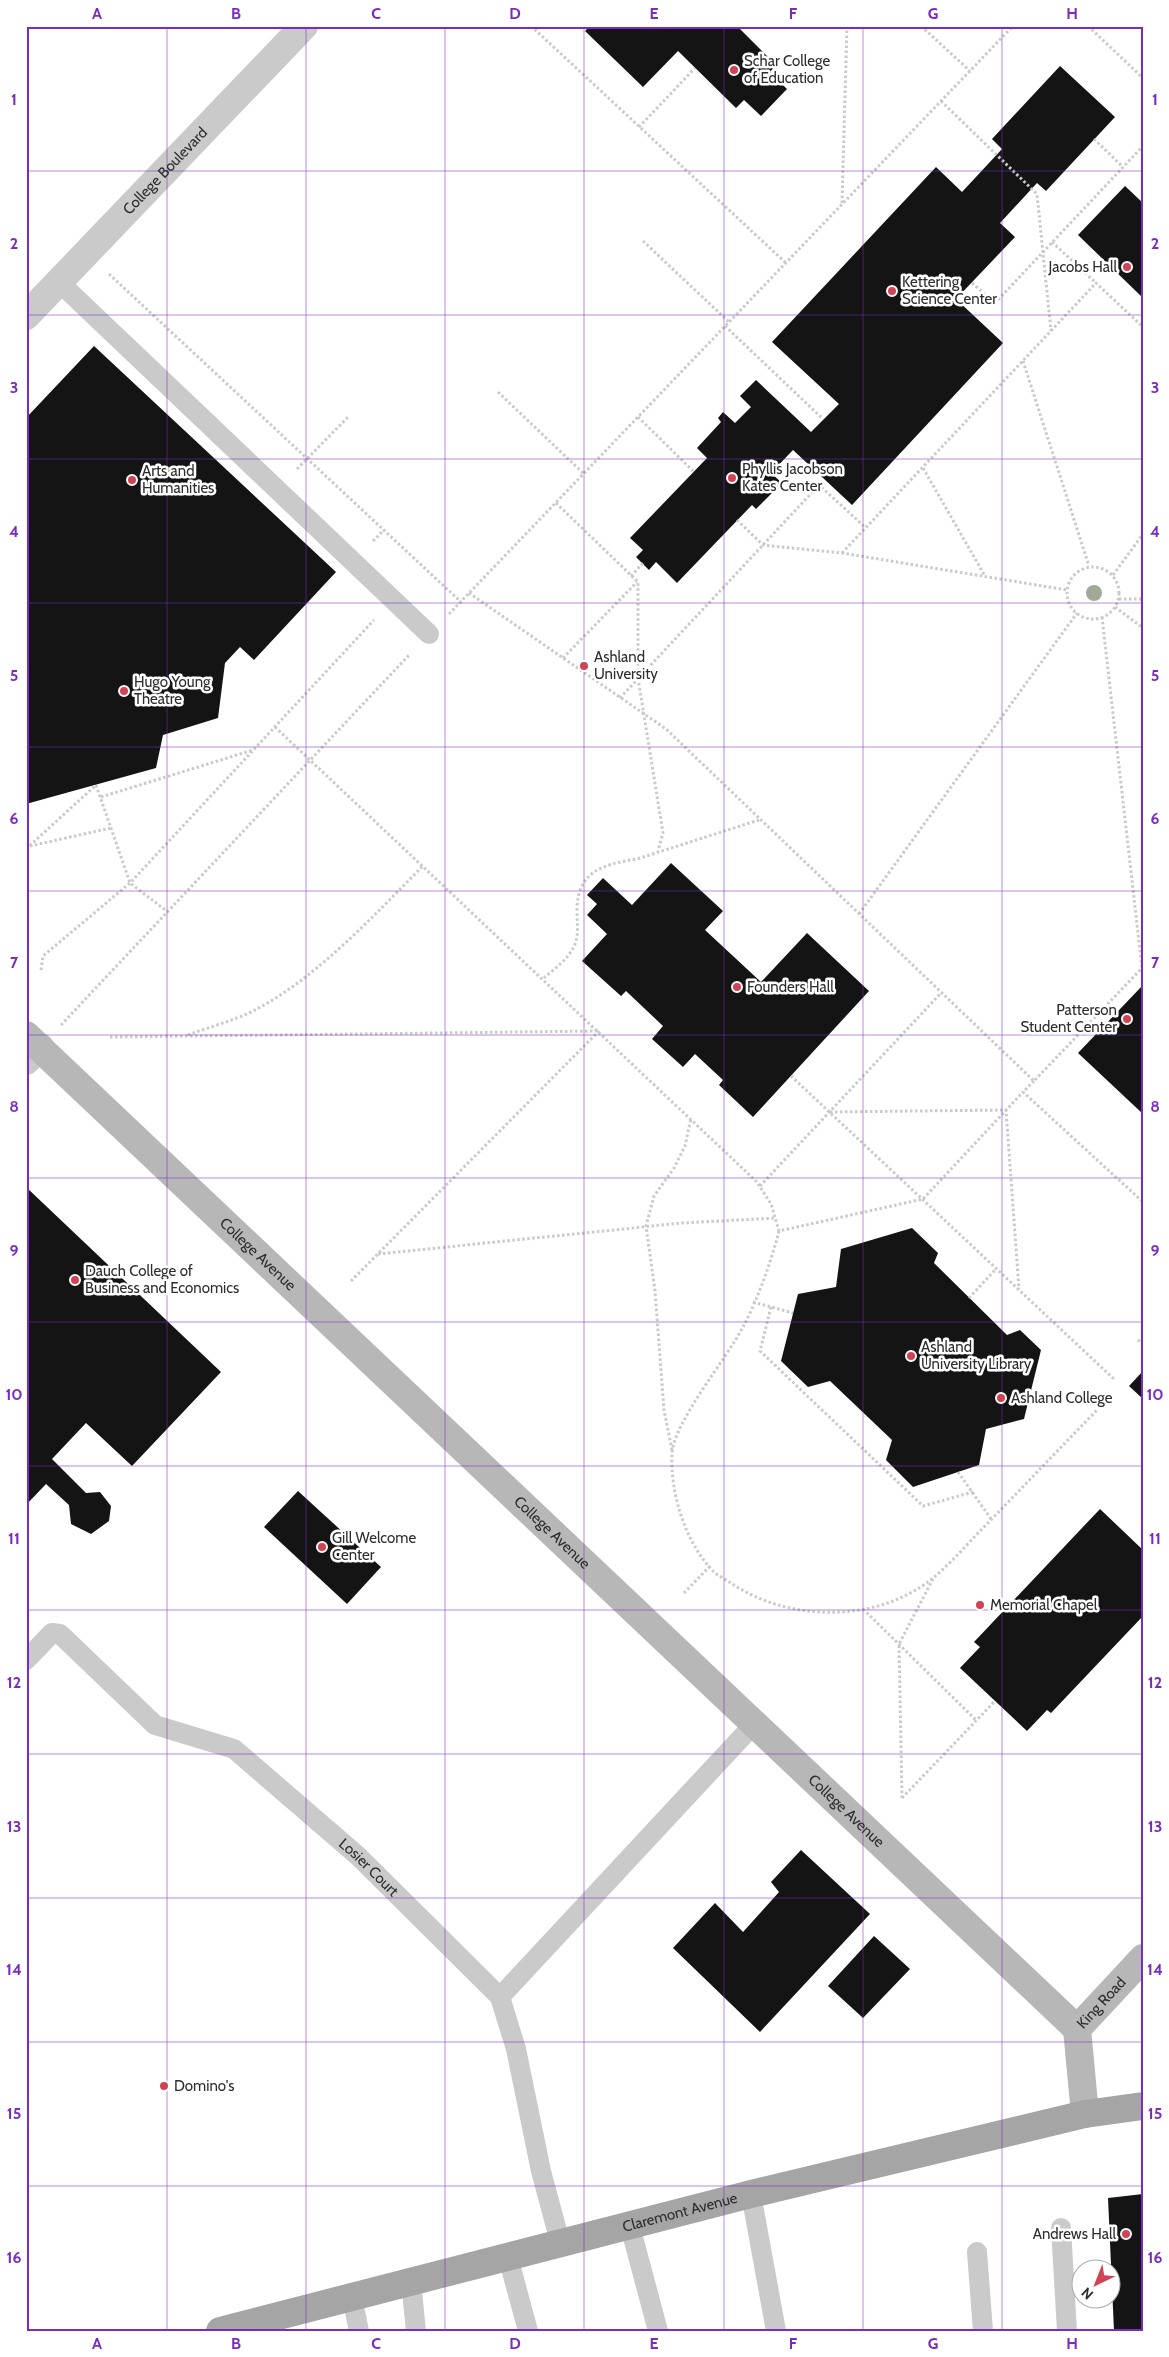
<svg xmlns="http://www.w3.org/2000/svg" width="1169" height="2357" font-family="Cabin,sans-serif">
<rect width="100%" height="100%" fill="#fff"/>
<g fill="#141414">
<path d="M590,26H737L776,65L770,72L787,89L761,116L744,100L736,108L678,51L643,87L585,31Z"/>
<path d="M1060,66L1115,117L1046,191L1037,183L1000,223L1015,237L956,299L1003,343L852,505L793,450L771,473L782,483L756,509L752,505L677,583L656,562L649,570L636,557L643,550L630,538L707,458L697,448L721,422L718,418L723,412L735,423L751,407L740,396L756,380L811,432L839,404L772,342L936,167L962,192L1002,149L992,139Z"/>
<path d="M1125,186L1143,203V298L1078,235Z"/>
<path d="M94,346L336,572L254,660L240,647L225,663L218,718L163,735L156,768L26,804V418Z"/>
<path d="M671,863L723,911L705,930L761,982L807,933L869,991L753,1117L719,1085L723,1080L695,1054L683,1067L652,1039L663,1026L626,991L621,996L582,961L607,934L587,915L597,904L587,895L603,878L632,905Z"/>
<path d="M1143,985V1114L1078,1053Z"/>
<path d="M26,1187L221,1372L132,1466L86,1423L52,1459L86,1493L100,1492L111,1506L109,1521L91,1534L71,1524L69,1505L46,1484L26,1505Z"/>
<path d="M912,1228L938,1253L934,1263L1007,1335L1020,1330L1041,1350L1024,1419L986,1429L979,1465L913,1487L886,1460L892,1440L830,1381L808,1387L781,1361L798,1294L836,1287L841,1249Z"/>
<path d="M1143,1371V1399L1129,1386Z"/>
<path d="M298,1491L381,1567L347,1604L264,1527Z"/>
<path d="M1100,1509L1143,1550V1616L1051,1713L1047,1710L1027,1731L960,1668L980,1647L974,1642Z"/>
<path d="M801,1850L870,1914L760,2032L673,1948L715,1903L743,1932L779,1892L771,1882Z"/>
<path d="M874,1936L910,1969L863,2018L828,1986Z"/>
<path d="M1143,2194V2331H1114L1108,2198Z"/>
</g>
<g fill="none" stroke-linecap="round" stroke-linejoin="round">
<g stroke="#cacaca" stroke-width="3" stroke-dasharray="2.5 2.5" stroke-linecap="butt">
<path d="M531,26L786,263"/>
<path d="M921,26L970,71"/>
<path d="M1088,26L1143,78"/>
<path d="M941,101L1037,194L1051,331"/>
<path d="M639,127L695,68"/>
<path d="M1094,139L1123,167"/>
<path d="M842,203L847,26"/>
<path d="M643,241L729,322"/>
<path d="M1052,242L1096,283"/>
<path d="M109,274L461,602"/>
<path d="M972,283L995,303L1143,146"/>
<path d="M725,326L823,419"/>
<path d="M1023,361L1089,566"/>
<path d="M498,392L584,474"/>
<path d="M638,417L693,471"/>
<path d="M923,468L985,576"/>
<path d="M297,469L348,417"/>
<path d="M556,503L638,582V678L663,833L658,851"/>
<path d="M737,520L763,545L842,553L1067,590"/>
<path d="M373,541L384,530"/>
<path d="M842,553L1096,283L1143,327"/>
<circle cx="1093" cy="593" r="26"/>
<path d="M1113,575L1143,534"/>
<path d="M631,576L643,563"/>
<path d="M469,593L666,729L1034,1081L1143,967"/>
<path d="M1119,599H1143"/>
<path d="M1115,607L1143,628"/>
<path d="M449,614L1013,26"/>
<path d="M1102,617L1142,968"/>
<path d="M563,658L637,582"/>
<path d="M620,698L819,485L866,528"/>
<path d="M275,727L757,1182L771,1204L779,1231L923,1199L1023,1092"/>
<path d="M101,797L253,750"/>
<path d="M30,846L111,828"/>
<path d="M26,849L96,785L130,883L168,912"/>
<path d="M859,914L1077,613"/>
<path d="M41,970L43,956L130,883L374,620"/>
<path d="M544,978C554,969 570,958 575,944C579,933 577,922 577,910C577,871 604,864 637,859L759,820"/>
<path d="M61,1025L410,654"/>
<path d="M188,1035C209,1027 233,1021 253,1011C316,979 374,915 423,866"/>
<path d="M110,1037L598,1031"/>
<path d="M791,1076L1115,1380"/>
<path d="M1034,1081L1023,1092L1143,1202"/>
<path d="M830,1112L1006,1110L1019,1289"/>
<path d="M760,1186L941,993"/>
<path d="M779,1231C771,1262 758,1299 743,1327C727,1358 674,1422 672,1453C670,1493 685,1542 713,1571C718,1576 725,1579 731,1583C782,1618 859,1623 914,1591C941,1576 962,1549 983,1528C1022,1488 1060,1448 1099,1408"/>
<path d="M378,1254L682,1223L776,1218"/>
<path d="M351,1281L599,1031"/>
<path d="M969,1298L996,1269"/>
<path d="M753,1302L793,1313"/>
<path d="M771,1307L760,1351L923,1506L973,1492"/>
<path d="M1138,1340L1143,1344"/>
<path d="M672,1450L664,1410L655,1291L646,1226L654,1196L674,1168L685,1146L691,1118"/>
<path d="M958,1472L991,1519"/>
<path d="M684,1593L710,1566"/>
<path d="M863,1609L976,1720"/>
<path d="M902,1798L899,1644L934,1577"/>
<path d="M902,1798L995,1701"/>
</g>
<g stroke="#cacaca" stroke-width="20">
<path d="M59,282L429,634"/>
<path id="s1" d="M26,1660L52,1633L60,1634L155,1725L234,1749L358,1856L500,1997L516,2049L541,2171L560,2242"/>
<path d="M500,1997L755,1723"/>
<path d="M751,2194L776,2331"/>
<path d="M630,2226L658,2331"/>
<path d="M1061,2228L1067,2331"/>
<path d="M977,2252L983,2331"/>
<path d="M508,2257L528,2331"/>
<path d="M411,2282L416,2331"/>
<path d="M352,2297L359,2331"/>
</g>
<g stroke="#cacaca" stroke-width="28">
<path id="s2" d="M26,316L304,26"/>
<path d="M26,1061L40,1047"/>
</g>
<g stroke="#b7b7b7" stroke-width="28">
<path id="s3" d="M26,1035L1077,2029"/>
<path id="s4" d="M1085,2114L1077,2029L1143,1958"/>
</g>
<path stroke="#a5a5a5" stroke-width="28" id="s5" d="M220,2331L751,2194L1085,2114L1143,2106"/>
</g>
<circle fill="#a0a996" cx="1094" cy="593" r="8"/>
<path fill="none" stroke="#7b2cbf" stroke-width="1" stroke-opacity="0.55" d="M167,26V2331M306,26V2331M445,26V2331M584,26V2331M724,26V2331M863,26V2331M1002,26V2331M26,171H1143M26,315H1143M26,459H1143M26,603H1143M26,747H1143M26,891H1143M26,1035H1143M26,1178H1143M26,1322H1143M26,1466H1143M26,1610H1143M26,1754H1143M26,1898H1143M26,2042H1143M26,2186H1143"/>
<g fill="#d04354" stroke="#fff" stroke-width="2">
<circle cx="734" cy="70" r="5"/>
<circle cx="1127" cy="267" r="5"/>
<circle cx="892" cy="291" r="5"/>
<circle cx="732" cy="478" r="5"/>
<circle cx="132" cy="480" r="5"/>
<circle cx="584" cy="666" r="5"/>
<circle cx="124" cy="691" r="5"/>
<circle cx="737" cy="987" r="5"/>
<circle cx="1127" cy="1019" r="5"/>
<circle cx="75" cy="1280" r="5"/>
<circle cx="911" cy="1356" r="5"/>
<circle cx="1001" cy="1398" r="5"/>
<circle cx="322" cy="1547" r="5"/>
<circle cx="980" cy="1605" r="5"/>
<circle cx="164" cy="2086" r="5"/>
<circle cx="1126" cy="2234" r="5"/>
</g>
<g text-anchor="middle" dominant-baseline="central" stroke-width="5" stroke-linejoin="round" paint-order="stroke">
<g font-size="15" fill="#2d2d2d" stroke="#fff" text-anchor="start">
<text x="744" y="61">Schar College<tspan x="744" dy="17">of Education</tspan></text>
<text x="1117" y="267" text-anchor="end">Jacobs Hall</text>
<text x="902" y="282">Kettering<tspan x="902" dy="17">Science Center</tspan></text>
<text x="742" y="469">Phyllis Jacobson<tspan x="742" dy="17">Kates Center</tspan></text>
<text x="142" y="471">Arts and<tspan x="142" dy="17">Humanities</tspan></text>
<text x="594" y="657">Ashland<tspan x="594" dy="17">University</tspan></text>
<text x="134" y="682">Hugo Young<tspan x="134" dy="17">Theatre</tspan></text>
<text x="747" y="987">Founders Hall</text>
<text x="1117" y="1010" text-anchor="end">Patterson<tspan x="1117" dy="17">Student Center</tspan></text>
<text x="85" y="1271">Dauch College of<tspan x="85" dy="17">Business and Economics</tspan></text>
<text x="921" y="1347">Ashland<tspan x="921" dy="17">University Library</tspan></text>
<text x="1011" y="1398">Ashland College</text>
<text x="332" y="1538">Gill Welcome<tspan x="332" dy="17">Center</tspan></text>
<text x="990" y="1605">Memorial Chapel</text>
<text x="174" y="2086">Domino's</text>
<text x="1116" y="2234" text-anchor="end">Andrews Hall</text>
</g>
<g font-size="15" fill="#2d2d2d" stroke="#fff">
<text stroke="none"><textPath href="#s2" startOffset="201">College Boulevard</textPath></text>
<text stroke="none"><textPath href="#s3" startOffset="319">College Avenue</textPath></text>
<text stroke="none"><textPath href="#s3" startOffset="724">College Avenue</textPath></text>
<text stroke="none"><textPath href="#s3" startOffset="1129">College Avenue</textPath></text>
<text stroke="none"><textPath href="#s1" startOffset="439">Losier Court</textPath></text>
<text stroke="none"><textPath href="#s4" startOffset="121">King Road</textPath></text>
<text stroke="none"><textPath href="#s5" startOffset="475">Claremont Avenue</textPath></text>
</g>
</g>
<rect width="1169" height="2357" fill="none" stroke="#ffffff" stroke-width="55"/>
<g transform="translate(1096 2284) rotate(223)"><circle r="24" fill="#ffffff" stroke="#ababab"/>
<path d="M0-4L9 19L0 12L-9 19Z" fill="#d04354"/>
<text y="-8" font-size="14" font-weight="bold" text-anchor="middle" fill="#2d2d2d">N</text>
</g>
<rect x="28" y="28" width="1114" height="2302" fill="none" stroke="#7b2cbf" stroke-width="2"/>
<g font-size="16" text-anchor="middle" font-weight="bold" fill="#7b2cbf">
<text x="97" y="19">A</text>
<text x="236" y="19">B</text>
<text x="376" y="19">C</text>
<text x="515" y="19">D</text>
<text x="654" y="19">E</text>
<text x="793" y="19">F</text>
<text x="933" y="19">G</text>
<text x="1072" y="19">H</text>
<text x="14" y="105">1</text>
<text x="1155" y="105">1</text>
<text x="14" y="249">2</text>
<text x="1155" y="249">2</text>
<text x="14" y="393">3</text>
<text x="1155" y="393">3</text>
<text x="14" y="537">4</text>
<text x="1155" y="537">4</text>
<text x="14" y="681">5</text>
<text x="1155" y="681">5</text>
<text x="14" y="824">6</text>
<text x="1155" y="824">6</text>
<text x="14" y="968">7</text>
<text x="1155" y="968">7</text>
<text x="14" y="1112">8</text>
<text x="1155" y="1112">8</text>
<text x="14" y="1256">9</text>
<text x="1155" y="1256">9</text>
<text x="14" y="1400">10</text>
<text x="1155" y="1400">10</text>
<text x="14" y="1544">11</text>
<text x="1155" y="1544">11</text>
<text x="14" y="1688">12</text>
<text x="1155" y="1688">12</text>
<text x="14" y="1832">13</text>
<text x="1155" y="1832">13</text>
<text x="14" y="1975">14</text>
<text x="1155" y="1975">14</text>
<text x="14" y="2119">15</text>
<text x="1155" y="2119">15</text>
<text x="14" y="2263">16</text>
<text x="1155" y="2263">16</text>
<text x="97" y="2349">A</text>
<text x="236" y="2349">B</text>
<text x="376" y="2349">C</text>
<text x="515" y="2349">D</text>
<text x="654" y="2349">E</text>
<text x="793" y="2349">F</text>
<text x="933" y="2349">G</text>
<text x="1072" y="2349">H</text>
</g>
</svg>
